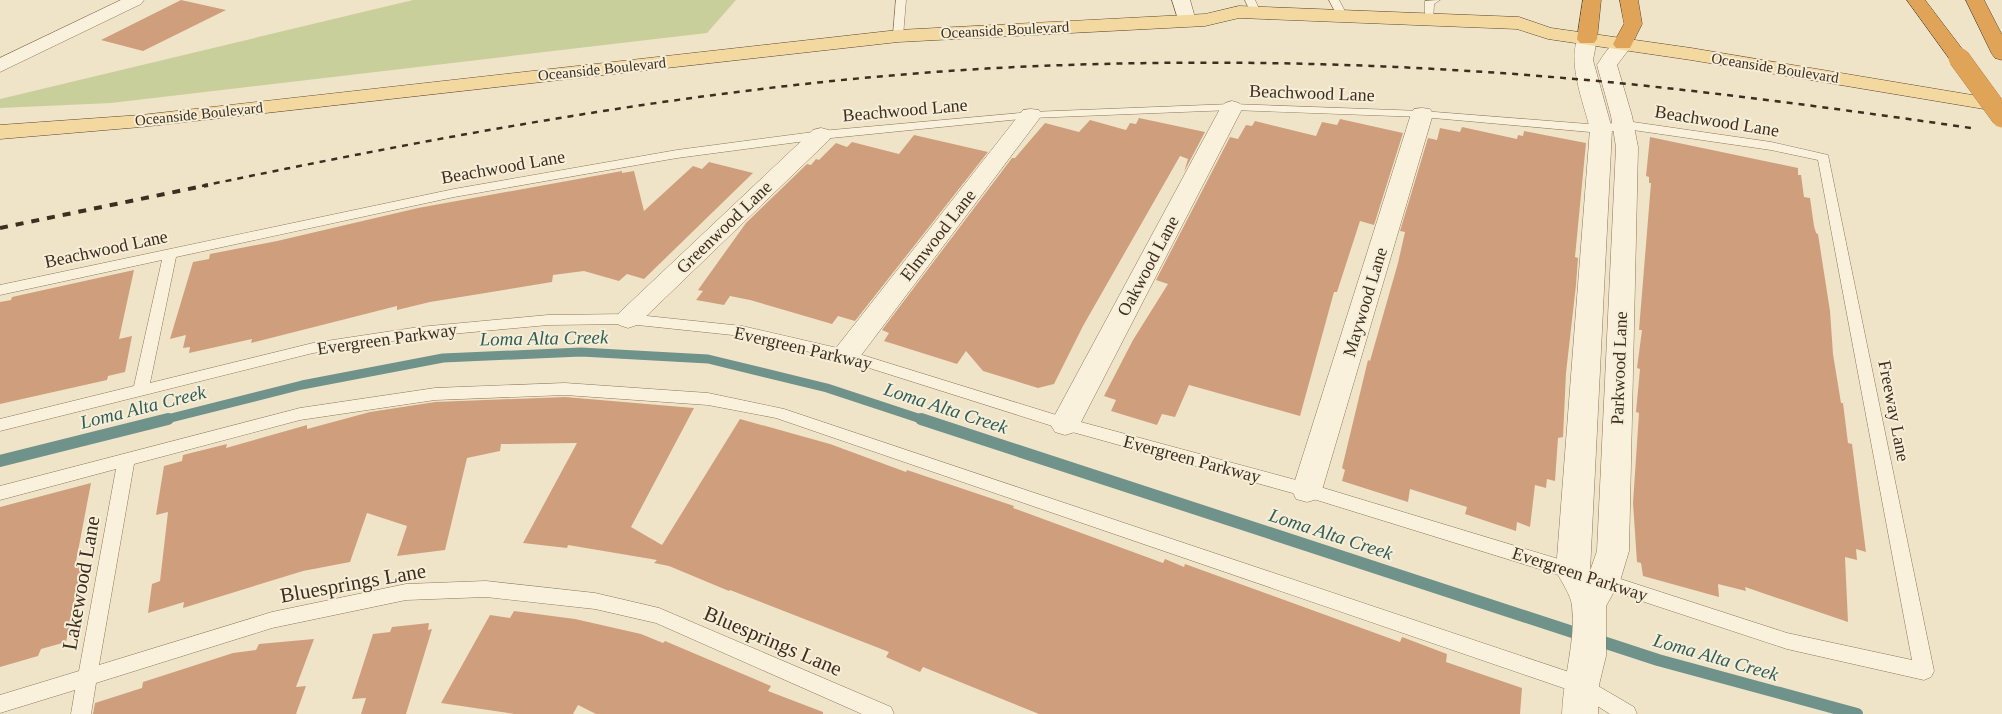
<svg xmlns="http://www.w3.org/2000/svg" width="2002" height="714" font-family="'Times New Roman',serif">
<rect width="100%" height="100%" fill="#f0e4c8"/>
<path fill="#c9cf9b" d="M413,0H736L707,33L111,103L0,108V99Z"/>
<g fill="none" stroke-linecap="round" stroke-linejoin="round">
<path stroke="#6f938a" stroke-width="9" d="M163,420L302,385L443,358L581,352L708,359L827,388L924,420"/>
<g stroke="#6f938a" stroke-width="12">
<path d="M921,419L1658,660L1857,714"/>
<path d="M0,461L168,419"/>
</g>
</g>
<g fill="#cf9f7d">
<path d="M181,0L226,10L143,51L101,40Z"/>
<path d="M1139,118L1205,132L1184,172L1188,159L1180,156L1083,326L1054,384L1038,388L983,371L966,351L957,364L884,341L889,333L882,330L1012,158H1015L1045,123L1079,132L1090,120L1126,130L1130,123L1136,124Z"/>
<path d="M1340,119L1403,133L1374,225L1360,221L1337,292H1334L1300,416L1189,385L1175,417L1162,414L1157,425L1111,411L1116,400L1104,396L1133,340L1168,284L1156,280L1230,137L1238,139L1246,125L1252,126L1255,121L1316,136L1322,122L1337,125Z"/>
<path d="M1462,127L1517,139L1518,135L1523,136L1524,131L1586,143L1575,257L1578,258L1576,285L1566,373L1563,437L1558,438L1555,481L1547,479L1546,488L1535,485L1530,527L1517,522L1516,531L1465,514L1467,507L1410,489L1408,502L1342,481L1345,470L1342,468L1368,360L1370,361L1398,263L1405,232L1400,231L1428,138L1437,140L1440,128L1460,132Z"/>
<path d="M914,135L988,152L855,321L838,316L832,324L750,300L730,296L724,305L696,300L703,291L698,290L746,223L807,164L811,165L816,159L819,160L836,143L847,147L852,142L899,154Z"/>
<path d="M1650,137L1798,168V175H1801L1804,197L1810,198L1814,226L1816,233L1818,234L1830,311L1833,354L1841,403H1843L1848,443L1852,444L1866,552L1856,549L1857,560L1845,557L1848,622L1745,587L1746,591L1718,584L1719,597L1643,576L1641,563L1637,562L1633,503L1639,413L1636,412L1640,369L1637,368L1642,330H1639L1651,183H1649V177L1646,176Z"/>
<path d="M709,162L753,173L644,279L627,274L619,281L584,271L553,275L552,282L430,302L397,310V306L251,343L252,339L189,353L190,347L183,348L186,335L170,339L193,262L209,259L210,254L277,241L418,208L622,171V173L634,171L644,211L693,166L702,169Z"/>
<path d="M134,270L119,339L132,336L125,372L108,376L107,380L0,404V302L11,300L12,297Z"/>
<path d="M565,397L694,408L631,527L662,545L740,419L830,444L906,472L907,470L1014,506L1013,508L1163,563L1165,559L1184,567L1185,564L1400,642L1402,637L1447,654L1446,662L1522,688L1520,714H1039L923,667L920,672L886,657L889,652L730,590L729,591L669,566L654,563L657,560L568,545L567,548L523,543L577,443L501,444L500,451L467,458L445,550L397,556L407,526L367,513L350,562L303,571L183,608L184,602L148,613L152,584L160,581L168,512L156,515L164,466L182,461L183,455L227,444L226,448L307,425V429L370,412L435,402Z"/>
<path d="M91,483L75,567L82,565L66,642L41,649L38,656L0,667V507Z"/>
<path d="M514,611L575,619L641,634L663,643L665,641L771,686L768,691L823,712V714H596L578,705L573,714H515L441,703L490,615L510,618Z"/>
<path d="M429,623L428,630L432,629L406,714H361L366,698L352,699L373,634L390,632L392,627Z"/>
<path d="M314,639L296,687L306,686L296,714H93L95,703L142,688L143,682L233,653L256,650L259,644Z"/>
</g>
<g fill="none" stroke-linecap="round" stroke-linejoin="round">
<defs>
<g id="lane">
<path d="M896,0H906L903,36L898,39L893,36Z"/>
<path d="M1245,0H1255L1261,13L1260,15H1252Z"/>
<path d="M1329,0H1339L1347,15L1346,17H1338Z"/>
<path d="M1440,0L1434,4L1433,21H1425V1Z"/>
<path d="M1232,104L1422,111L1601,125L1626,121L1771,142L1828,155L1934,671L1931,677L1924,680L1787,649L1593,585L1590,580L1593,575L1599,572L1787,633L1912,660L1818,160L1771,150L1626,129L1601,133L1422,117L1232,110L1031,118L821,139L677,158L454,197L176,257L150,383L313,343L419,327L548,315L628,314L742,326L846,350L1066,418L1307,483L1575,564L1581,567L1584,572L1581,577L1575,580L1307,497L1065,430L844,360L742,336L628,324L548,325L419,337L313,353L0,431V419L134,386L162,260L0,295V285L454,189L677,150L821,131L1031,112Z"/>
<path d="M565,383L708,393L784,409L1581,676L1634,707L1637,714H1610L1575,692L776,418L708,405L565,395L435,400L300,420L134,464L99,665L272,612L406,584L486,581L595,593L659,608L891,707L894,714H862L656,623L595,609L486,597L406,600L272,628L96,683L91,714H71L75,690L0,713V695L79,671L116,469L0,500V486L300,408L435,388Z"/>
</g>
<g id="street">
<path d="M121,0H144L141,4L0,72V58Z"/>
<path d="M1587,33L1594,35L1597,39L1593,60L1612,129L1590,571L1597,551L1616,147L1611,116L1597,65C1605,53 1614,36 1630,40L1633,44L1617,65L1632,116L1638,147L1629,551L1620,581L1606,606V656L1599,685L1598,714H1562C1563,678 1576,642 1572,606C1571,595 1561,581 1556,571L1590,129C1584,104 1565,57 1580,35Z"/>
<path d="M1232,101L1239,103L1243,107L1080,424L1075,432L1065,435L1055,432L1050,424L1221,107L1225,103Z"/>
<path d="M1422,108L1430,109L1433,114L1322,490L1318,499L1307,502L1296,499L1292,490L1411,114L1414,109Z"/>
<path d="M1031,109L1039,110L1042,115L856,362L846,365L836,362L832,355L836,348L1023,110Z"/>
<path d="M821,128L829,130L832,135L829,140L637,325L628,328L619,325L615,319L619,313L813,130Z"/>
</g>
<path id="secondary" d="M1172,0H1190L1196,21L1194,25H1180Z"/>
<path id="primary" d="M1239,6L1519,17L1551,28L1691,48L2002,100V112L1691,60L1548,39L1517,29L1239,18L1205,26L898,42L141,127L0,139V125L141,115L898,30L1205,14Z"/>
<g id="highway">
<path d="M1583,0H1601L1597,39L1594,43H1580L1577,39Z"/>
<path d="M1620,0H1638L1642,24L1630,48H1616L1613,44L1624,24Z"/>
<path d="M1907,0H1925L1969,58L1966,62H1952Z"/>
<path d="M1966,0H1984L2002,35V60L1995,58L1992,54Z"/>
</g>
</defs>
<use href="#lane" stroke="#8d765c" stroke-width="1"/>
<use href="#street" stroke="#8d765c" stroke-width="1"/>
<use href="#secondary" stroke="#6f573f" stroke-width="1"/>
<use href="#primary" stroke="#5b4430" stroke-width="1"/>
<use href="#highway" stroke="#5b4430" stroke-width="1"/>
<use href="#lane" fill="#faf1dc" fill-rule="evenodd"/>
<use href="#street" fill="#faf1dc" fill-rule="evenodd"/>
<use href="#secondary" fill="#faf1dc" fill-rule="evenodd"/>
<use href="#primary" fill="#f3d9a0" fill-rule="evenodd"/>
<use href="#highway" fill="#e0a458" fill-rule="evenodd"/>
<path stroke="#3d2e20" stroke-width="2.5" stroke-dasharray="6 6" stroke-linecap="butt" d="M202,186C471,130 742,80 1017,67C1210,58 1405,63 1598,81C1723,93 1847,110 1971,128"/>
<path stroke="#3d2e20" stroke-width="4" stroke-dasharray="8 8" stroke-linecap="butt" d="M0,228L208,185"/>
<defs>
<path id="highway-bridge" d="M1959,58L2002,117"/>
</defs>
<use href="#highway-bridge" stroke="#5b4430" stroke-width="21" stroke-linecap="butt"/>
<use href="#highway-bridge" stroke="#e0a458" stroke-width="21"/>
</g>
<g text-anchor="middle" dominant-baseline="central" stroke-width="4" stroke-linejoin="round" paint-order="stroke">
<g font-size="15" fill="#3d2e20" stroke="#f7eed8">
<text transform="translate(1005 30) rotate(-3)">Oceanside Boulevard</text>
<text transform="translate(1775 68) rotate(9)">Oceanside Boulevard</text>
<text transform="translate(602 69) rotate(-6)">Oceanside Boulevard</text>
<text transform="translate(199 114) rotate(-6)">Oceanside Boulevard</text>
</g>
<g font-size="18" fill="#3d2e20" stroke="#f7eed8">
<text transform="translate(1312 93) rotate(2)">Beachwood Lane</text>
<text transform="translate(905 110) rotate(-5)">Beachwood Lane</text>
<text transform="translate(1717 121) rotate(9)">Beachwood Lane</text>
<text transform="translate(503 167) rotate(-10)">Beachwood Lane</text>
<text transform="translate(724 227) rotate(-44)">Greenwood Lane</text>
<text transform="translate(938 235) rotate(-52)">Elmwood Lane</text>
<text transform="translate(106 249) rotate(-12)">Beachwood Lane</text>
<text transform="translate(1148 266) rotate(-62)">Oakwood Lane</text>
<text transform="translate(1365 302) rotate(-73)">Maywood Lane</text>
<text transform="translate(387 339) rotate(-8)">Evergreen Parkway</text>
<text transform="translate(803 348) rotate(13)">Evergreen Parkway</text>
<text transform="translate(1619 368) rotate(-88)">Parkwood Lane</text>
<text transform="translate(1894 411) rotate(79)">Freeway Lane</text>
<text transform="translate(1192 459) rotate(15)">Evergreen Parkway</text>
<text transform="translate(1580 574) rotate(18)">Evergreen Parkway</text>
</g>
<g font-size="19" font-style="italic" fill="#2f5d5a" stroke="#f7eed8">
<text transform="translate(544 338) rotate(-1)">Loma Alta Creek</text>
<text transform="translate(143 407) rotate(-14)">Loma Alta Creek</text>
<text transform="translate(946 408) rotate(18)">Loma Alta Creek</text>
<text transform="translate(1331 534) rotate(18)">Loma Alta Creek</text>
<text transform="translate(1716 657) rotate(16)">Loma Alta Creek</text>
</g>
<g font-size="21" fill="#3d2e20" stroke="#f7eed8">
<text transform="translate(81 583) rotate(-80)">Lakewood Lane</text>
<text transform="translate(353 583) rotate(-10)">Bluesprings Lane</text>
<text transform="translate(773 641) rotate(23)">Bluesprings Lane</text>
</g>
</g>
</svg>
